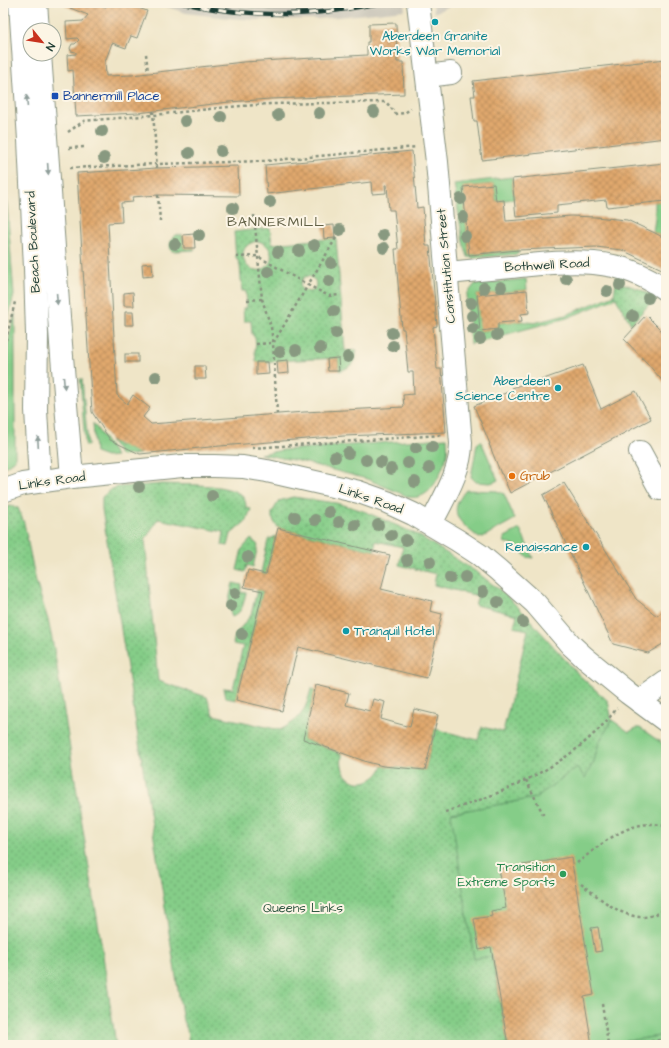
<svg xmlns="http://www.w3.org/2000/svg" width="669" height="1048" font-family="'Architects Daughter',sans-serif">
<defs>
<pattern id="park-dots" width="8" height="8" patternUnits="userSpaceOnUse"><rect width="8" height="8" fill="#85cd88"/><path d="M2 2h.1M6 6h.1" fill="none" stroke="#6ca870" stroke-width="1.8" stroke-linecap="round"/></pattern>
<pattern id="building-cross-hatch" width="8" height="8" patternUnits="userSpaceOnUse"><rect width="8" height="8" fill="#e0a86d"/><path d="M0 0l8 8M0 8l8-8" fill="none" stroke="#b58a5a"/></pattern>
</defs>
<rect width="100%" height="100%" fill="#fcf5e5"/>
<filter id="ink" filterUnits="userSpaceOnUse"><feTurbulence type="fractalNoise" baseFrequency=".025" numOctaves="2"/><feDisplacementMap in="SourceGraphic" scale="8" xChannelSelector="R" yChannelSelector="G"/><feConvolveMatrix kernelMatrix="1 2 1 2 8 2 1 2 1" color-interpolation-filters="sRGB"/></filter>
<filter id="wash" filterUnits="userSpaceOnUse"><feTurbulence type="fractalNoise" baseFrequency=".012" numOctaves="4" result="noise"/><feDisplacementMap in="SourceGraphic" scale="16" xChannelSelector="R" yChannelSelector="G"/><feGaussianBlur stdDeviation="0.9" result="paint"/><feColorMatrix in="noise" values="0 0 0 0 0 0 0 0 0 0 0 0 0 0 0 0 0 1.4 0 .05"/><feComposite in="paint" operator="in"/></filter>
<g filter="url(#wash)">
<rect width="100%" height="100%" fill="#efe5c7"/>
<g fill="#c8c4b8">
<path d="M154,3H404L405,10L318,19L256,20L228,18L186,13Z"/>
<path d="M433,3H457L434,13Z"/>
</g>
<g fill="#85cd88" stroke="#52855e">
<path d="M212,3H351L333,7L272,9Z"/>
<path d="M3,155L14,295L3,339Z"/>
<path d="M512,177L514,199L496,201L494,184L463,187L469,255L518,250V254L473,258L468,257L463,242L454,184Z"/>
<path d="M666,201V239L653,232L655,219V202Z"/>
<path d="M526,279L527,290L477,295L480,331L498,329V323L522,321L534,323L566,315L614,295L616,298L567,318L470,344L467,294L475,284Z"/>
<path d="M15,313V460L3,468V364Z"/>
<path d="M80,379H82L88,445L86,446L85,443Z"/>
<path d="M93,423L116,456L106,457L95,453Z"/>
<path d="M447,438C447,443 448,449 447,454C446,459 444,464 442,469C436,484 427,500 409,497L367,479L299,461L260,454L284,450Z"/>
<path d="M481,441L498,480L494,482L490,483L476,482L471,477L477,444Z"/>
<path d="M466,490L497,491L504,494L515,519L483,537L479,538C460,522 446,514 466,490Z"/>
<path d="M520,529L533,558L527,557L515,546L504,542L505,537Z"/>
<path d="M612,720L629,732L636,728H640L666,746V1035L602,1045H508L492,956L474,959L450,813L535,798L577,767L585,777L594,761L599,742Z"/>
</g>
<g fill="url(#park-dots)" stroke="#52855e" fill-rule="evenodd">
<path d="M270,228L272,244L336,238L345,351L357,350C355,362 351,368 339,371L338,358L256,362L255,350L256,344L255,338L252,334L251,321H244L243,308H247L246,291H242L240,265L236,257L234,232ZM258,241C281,247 271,277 252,269C248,268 245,264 244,260C240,250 248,242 258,241ZM309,276L315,280C317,286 315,291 309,292L301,289L300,284L304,277Z"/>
<path d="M176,235H183L184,248H195V250L172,251C168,246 171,237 176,235Z"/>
<path d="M616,281L639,289L656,297L631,324L614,295Z"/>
<path d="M110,440L120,446L121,444L140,454L121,456Z"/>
<path d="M164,484C182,485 230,483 242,496C245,499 246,503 246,508L251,509L246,521L231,534L228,546L222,545L224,532L158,519L145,540L158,681L207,697L213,715L280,730C301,719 305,712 311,689L315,690L303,739L342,754C342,758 341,763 342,767C348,789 375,786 383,766L425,770L435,729L478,740L482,727L503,732L528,630L514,627L517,615L475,605L478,596L434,585L436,574L399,565L403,547L376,541L374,551L278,528L272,518V513L276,506L279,501L293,497L336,503L351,507L366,512L418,535L478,573L501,591L522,611L579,675L608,701L612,720L599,742L594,761L585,778L577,767L535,798L451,813L474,959L492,956L508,1045H189L187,1029L183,1021L102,509V497L112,489L118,487Z"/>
<path d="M11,506L18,508L24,523L36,582L48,620L54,649L102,949L116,1045H3V508Z"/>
<path d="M276,536L266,574L261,573L268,540Z"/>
<path d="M251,539L258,545L253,567L247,565L245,572L237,570L242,549Z"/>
<path d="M233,583L242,585L240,592L246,593C243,604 243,612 232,617L228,604Z"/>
<path d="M257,590L263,591L236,700L226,698L224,688L233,689L243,646L233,644L235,635L251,615Z"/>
<path d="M666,1035V1045H602L608,1044Z"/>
</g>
<g id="blocks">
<g fill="url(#building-cross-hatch)">
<path d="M66,3H96L106,7L107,3H124L147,11L137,38L131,36L126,48L112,43L105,62L106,76L132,75L243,62L367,55V42H369V24L396,23L397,62H403L404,94L270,99L229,102L138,113L76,116L73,70L68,71L67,55L76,54V52L71,51L70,48L72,44H75L79,40L77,38L67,39L66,22L83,21L88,15L65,6Z"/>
<path d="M666,59V138L482,160L477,121H474L471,96H475L473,81Z"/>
<path d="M412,151L417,208L423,207L426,246H430L437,326L433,327L437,369H441L446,432L344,436L220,446L140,454L110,440L92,412L77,173L157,168L238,166L239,196L158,195L132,197L133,202L121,203L122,222L108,223L117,395L127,404L133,395L150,408L143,417L151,424L304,412L404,407L403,395L414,394L413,372H408L404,329H402L395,249H398L394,210H389L387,185H385L386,193L372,194L371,182L267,194L265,165Z"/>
<path d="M665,163L666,201L607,207L606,200L557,205V213L516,217L512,179Z"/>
<path d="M494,184L496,201L504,200L506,221L571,216L595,217L627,220L655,233L666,239V271L622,250L596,247L518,250L469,255L463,187Z"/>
<path d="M334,225L335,238L324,239L323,226Z"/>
<path d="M194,234L195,248H184L183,235Z"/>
<path d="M152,263L153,276L143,277L142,264Z"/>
<path d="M527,290L529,313L521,314L522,321L498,323V329L480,331L477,295Z"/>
<path d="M133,292L134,306H124V293Z"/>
<path d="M125,312H133L134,325H125Z"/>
<path d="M646,315L666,335V385L647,363L624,339Z"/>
<rect x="125" y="354" width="13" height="8"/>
<path d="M338,358L339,371H328L327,359Z"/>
<path d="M288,360L289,373L278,374L277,361Z"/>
<path d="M256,362H268L269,374L256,375Z"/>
<path d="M583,365L601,409L636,391L651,419L510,493L502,474H501L489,444H490L474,406L513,390L512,388L526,383L527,385Z"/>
<path d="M195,366H205L206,379H195Z"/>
<path d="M564,483L636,599L657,616L666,609V642L648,653L613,644L543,495Z"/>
<path d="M278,528L390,555L381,589L432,601L430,611L442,614L427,678L298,647L282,711L236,700L263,591L244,587L248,570L266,574Z"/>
<path d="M316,685L349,693L346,705L370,711L373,699L385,702L381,719L410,727L414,709L438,715L425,770L383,766L367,762L303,739Z"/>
<path d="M571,857L594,995L584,997L592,1045H508L491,947L479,950L474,919L492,916L491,911L506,908L499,869Z"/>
<path d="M598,927L602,951L595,952L591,928Z"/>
</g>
</g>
</g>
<g filter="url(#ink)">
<use href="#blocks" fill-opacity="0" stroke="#87917e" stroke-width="1"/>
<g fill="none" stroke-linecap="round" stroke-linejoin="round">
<defs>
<g id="minor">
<path d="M20,3L29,140L35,268L37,334L36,410L40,481"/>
<path d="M36,3L38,30"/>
<path d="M418,3L437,162L461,443C461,472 443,499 431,524"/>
<path d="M40,54L61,344L72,477"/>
<path d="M427,76L451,73"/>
<path d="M447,273C468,271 490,269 511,267C567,261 617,254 666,290"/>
<path d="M640,452L660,489"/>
<path d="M3,491L23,484L72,477L182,466H214L243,467L267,471L359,492L387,502L413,514L457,540L480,555L498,570L535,603L571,645L584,657L628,693L666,721"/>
<path d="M639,701L666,682"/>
</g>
</defs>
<use href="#minor" stroke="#87917e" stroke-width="24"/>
<g stroke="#87917e" stroke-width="2.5" stroke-dasharray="3 3" stroke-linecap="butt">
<path d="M146,54L148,72"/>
<path d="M153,111L157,168"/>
<path d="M68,132L84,121L154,115L228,107L270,104L386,102L396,114L405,113L411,108"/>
<path d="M69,148L85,147"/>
<path d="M70,168L156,164L265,161L417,147"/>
<path d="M158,195L160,221"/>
<path d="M254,215L262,299L271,327L273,343L277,414"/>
<path d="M336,238L308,285L329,296L340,295"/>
<path d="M236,257L257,256L308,285L274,342"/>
<path d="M247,300L262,299"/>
<path d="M256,344L273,343"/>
<path d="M3,352L15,302"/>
<path d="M252,448L441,435"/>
<path d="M526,780L544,816"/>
<path d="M445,812C509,791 575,764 617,708"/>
<path d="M577,863C598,847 623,824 651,824C656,824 661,825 666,826"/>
<path d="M581,884C606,902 635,932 666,908"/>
<path d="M602,1004L608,1044"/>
<path d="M627,1045L666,1039"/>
</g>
<use href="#minor" stroke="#fff" stroke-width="22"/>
<defs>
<path id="rail" d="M183,3C230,14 284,17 332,11C348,9 364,6 380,3"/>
</defs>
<use href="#rail" stroke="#1f3d34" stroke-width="4.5"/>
<use href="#rail" stroke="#fcf5e5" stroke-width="3" stroke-dasharray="9" stroke-linecap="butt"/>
</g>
<g fill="#889980">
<circle cx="374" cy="112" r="6"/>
<circle cx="319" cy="113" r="6"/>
<circle cx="278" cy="115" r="6"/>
<circle cx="221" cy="117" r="6"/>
<circle cx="185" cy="121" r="6"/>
<circle cx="102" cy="131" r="6"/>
<circle cx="221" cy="151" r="6"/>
<circle cx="189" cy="153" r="6"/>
<circle cx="104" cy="158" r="6"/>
<circle cx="461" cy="199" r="6"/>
<circle cx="270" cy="202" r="6"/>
<circle cx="233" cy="208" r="6"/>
<circle cx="463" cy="217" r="6"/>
<circle cx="340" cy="230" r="6"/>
<circle cx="199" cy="235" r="6"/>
<circle cx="383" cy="235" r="6"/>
<circle cx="465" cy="236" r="6"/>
<circle cx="175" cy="244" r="6"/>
<circle cx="314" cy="245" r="6"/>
<circle cx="384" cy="248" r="6"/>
<circle cx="299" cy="251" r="6"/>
<circle cx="278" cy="252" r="6"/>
<circle cx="331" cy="263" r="6"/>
<circle cx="268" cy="272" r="6"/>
<circle cx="566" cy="279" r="6"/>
<circle cx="329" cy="281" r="6"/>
<circle cx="620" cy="285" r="6"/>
<circle cx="501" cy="287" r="6"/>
<circle cx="484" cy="288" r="6"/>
<circle cx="607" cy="291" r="6"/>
<circle cx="648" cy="298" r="6"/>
<circle cx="471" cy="303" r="6"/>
<circle cx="334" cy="311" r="6"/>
<circle cx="472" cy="316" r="6"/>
<circle cx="633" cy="316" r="6"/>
<circle cx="473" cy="329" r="6"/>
<circle cx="336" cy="333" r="6"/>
<circle cx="392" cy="333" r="6"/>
<circle cx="497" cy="335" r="6"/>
<circle cx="480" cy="339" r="6"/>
<circle cx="393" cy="346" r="6"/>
<circle cx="320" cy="348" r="6"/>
<circle cx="296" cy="350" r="6"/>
<circle cx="280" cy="352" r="6"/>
<circle cx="348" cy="357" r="6"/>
<circle cx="156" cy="377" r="6"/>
<circle cx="432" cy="447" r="6"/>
<circle cx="416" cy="448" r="6"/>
<circle cx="348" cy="453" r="6"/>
<circle cx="335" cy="457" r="6"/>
<circle cx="366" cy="460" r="6"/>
<circle cx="381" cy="462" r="6"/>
<circle cx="408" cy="463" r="6"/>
<circle cx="429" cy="468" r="6"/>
<circle cx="391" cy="469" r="6"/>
<circle cx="415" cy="482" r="6"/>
<circle cx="139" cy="487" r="6"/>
<circle cx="212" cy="496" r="6"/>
<circle cx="329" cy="512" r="6"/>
<circle cx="295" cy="517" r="6"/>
<circle cx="315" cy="520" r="6"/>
<circle cx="339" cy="522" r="6"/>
<circle cx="355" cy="525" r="6"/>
<circle cx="378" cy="525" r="6"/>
<circle cx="391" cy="535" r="6"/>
<circle cx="406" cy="540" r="6"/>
<circle cx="248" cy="557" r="6"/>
<circle cx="407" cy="560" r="6"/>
<circle cx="430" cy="562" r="6"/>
<circle cx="465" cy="577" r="6"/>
<circle cx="450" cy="578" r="6"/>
<circle cx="483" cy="592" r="6"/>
<circle cx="235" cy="593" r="6"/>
<circle cx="498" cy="602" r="6"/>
<circle cx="231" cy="606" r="6"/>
<circle cx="523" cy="622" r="6"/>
<circle cx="242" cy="634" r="6"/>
</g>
<defs><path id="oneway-solid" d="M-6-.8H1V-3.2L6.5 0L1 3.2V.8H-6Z"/></defs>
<g fill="#8f9e9a">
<use href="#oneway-solid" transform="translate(27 101) rotate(-94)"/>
<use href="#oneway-solid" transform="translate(48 169) rotate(86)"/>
<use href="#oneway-solid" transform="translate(57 299) rotate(86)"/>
<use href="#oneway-solid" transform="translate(64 383) rotate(85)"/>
<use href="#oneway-solid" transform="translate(38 442) rotate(-93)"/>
</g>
</g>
<g fill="#0f9aa8" stroke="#fcf5e5" stroke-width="1.5">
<circle cx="435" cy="22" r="4"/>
<circle cx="558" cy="388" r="4"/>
<circle cx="586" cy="547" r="4"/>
<circle cx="346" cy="631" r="4"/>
</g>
<rect fill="#1a4fb4" stroke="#fcf5e5" stroke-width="1.5" x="51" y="92" width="8" height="8" rx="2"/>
<circle fill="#e8710a" stroke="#fcf5e5" stroke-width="1.5" cx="512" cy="476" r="4"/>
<circle fill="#2e9e5b" stroke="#fcf5e5" stroke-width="1.5" cx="563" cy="874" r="4"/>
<g text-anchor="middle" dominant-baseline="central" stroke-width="4" stroke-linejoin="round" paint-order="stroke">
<g font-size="13" fill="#0d838f" stroke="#fcf5e5" text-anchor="end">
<text x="435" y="36" text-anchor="middle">Aberdeen Granite<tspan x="435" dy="15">Works War Memorial</tspan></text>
<text x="550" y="381">Aberdeen<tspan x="550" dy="15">Science Centre</tspan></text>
<text x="578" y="547">Renaissance</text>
<text x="354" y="631" text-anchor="start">Tranquil Hotel</text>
</g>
<g font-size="13" fill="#164399" stroke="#fcf5e5" text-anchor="start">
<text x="63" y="96">Bannermill Place</text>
</g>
<g font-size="13" fill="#1f3d34" stroke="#fcf5e5">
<text transform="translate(33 242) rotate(-93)">Beach Boulevard</text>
<text transform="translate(547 265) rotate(-3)">Bothwell Road</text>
<text transform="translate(446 266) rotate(-95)">Constitution Street</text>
<text transform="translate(52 481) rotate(-8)">Links Road</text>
<text transform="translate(371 499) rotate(19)">Links Road</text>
</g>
<g font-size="13" fill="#c56008" stroke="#fcf5e5" text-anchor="start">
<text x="520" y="476">Grub</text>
</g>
<g font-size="13" fill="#27864d" stroke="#fcf5e5" text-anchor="end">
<text x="555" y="867">Transition<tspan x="555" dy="15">Extreme Sports</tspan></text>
</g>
<g font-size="13" fill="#335a45" stroke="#fcf5e5">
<text x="303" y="908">Queens Links</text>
</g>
<g font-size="14" letter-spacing="1" fill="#636248" stroke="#fcf5e5">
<text x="276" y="222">BANNERMILL</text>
</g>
</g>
<rect width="669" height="1048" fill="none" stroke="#fcf5e5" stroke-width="16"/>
<g transform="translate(42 42) rotate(120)"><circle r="19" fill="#fcf5e5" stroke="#a4ab9e"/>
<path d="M0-3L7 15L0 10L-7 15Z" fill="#c8321e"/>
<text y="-6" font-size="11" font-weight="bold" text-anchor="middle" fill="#1f3d34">N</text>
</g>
</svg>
